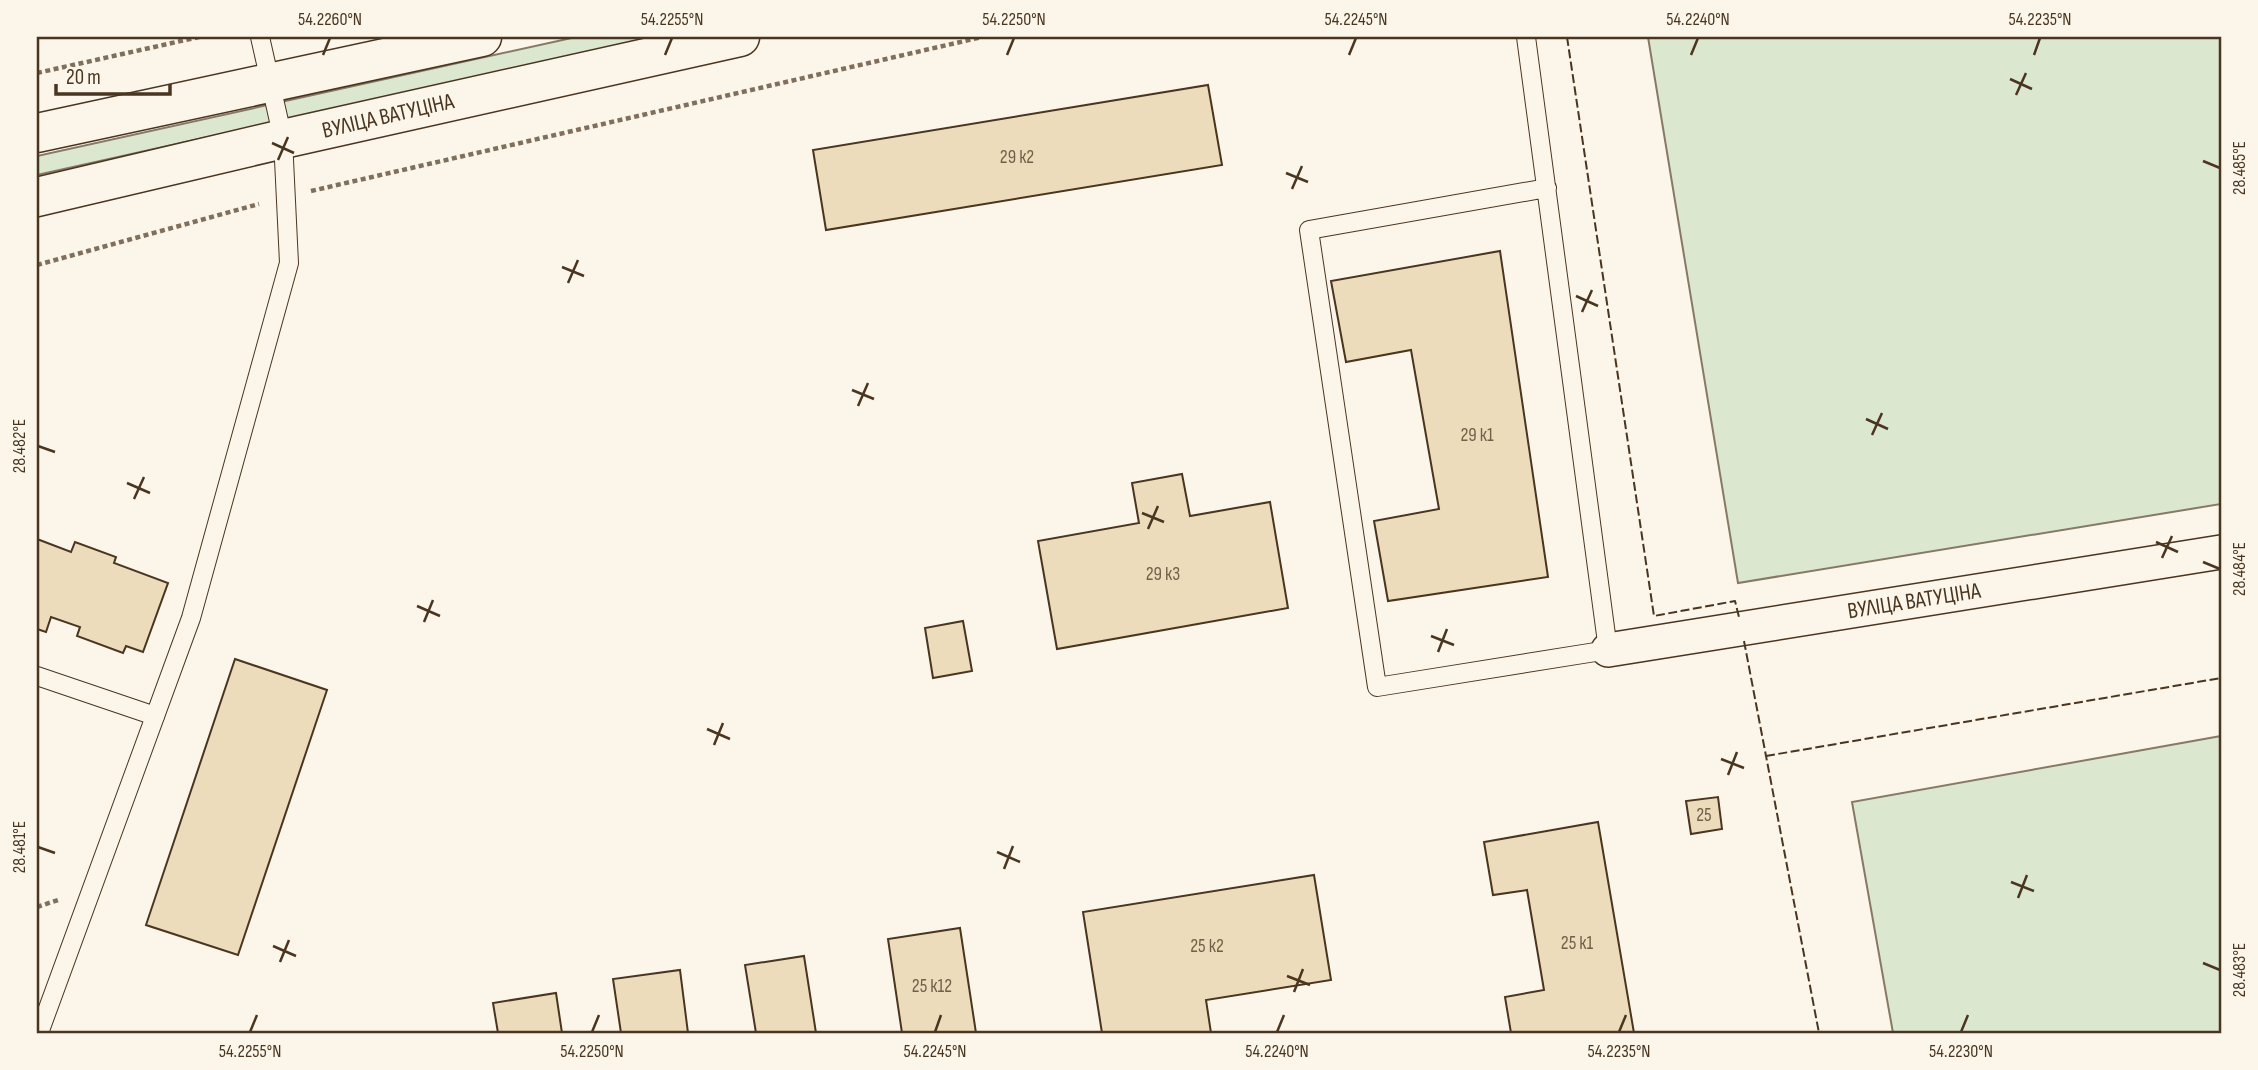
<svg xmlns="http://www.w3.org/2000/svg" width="2258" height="1070" font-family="'Sofia Sans Condensed',sans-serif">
<rect width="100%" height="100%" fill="#fbf6e9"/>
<g fill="#dce7d0" stroke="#887966" stroke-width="2">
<path d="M576,37H658L37,175V156Z"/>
<path d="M1648,37H2221V504L1738,583Z"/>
<path d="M2221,736V1033H1893L1852,802Z"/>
</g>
<g fill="#ecdcbc" stroke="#4a3520" stroke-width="2">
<path d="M1208,85L1222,165L826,230L813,150Z"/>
<path d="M1500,251L1548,577L1388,601L1374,521L1439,509L1411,350L1346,362L1331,281Z"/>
<path d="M1182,474L1190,516L1270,502L1288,608L1057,649L1038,541L1139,523L1132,483Z"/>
<path d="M37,539L71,552L75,542L116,557L114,563L168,583L143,652L126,646L123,653L77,636L80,627L51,617L46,632L37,629Z"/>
<path d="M963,621L972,671L933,678L925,628Z"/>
<path d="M235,659L327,690L238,955L146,925Z"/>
<path d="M1718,797L1722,829L1691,834L1686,801Z"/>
<path d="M1598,822L1634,1033H1511L1505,997L1544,990L1527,890L1493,895L1484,842Z"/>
<path d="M1314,875L1331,980L1206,1000L1211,1033H1102L1083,912Z"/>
<path d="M960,928L976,1033H902L888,939Z"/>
<path d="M804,956L816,1033H756L745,965Z"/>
<path d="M680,970L688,1033H621L613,979Z"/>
<path d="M556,993L562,1033H498L493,1003Z"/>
</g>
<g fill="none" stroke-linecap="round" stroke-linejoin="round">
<defs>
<g id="service">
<path d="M1526,37L1608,650L1377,687L1309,230L1547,188"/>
<path d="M37,676L155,716"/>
<path d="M39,1033L191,618L289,263L283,139L260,37"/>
</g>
<path id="minor" d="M1608,650L2221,552"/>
<g id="tertiary">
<path d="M37,133L482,37"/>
<path d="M37,197L283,139L740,37"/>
</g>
</defs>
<use href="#service" stroke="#4a3520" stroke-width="20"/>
<use href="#minor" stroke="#4a3520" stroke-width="36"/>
<use href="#tertiary" stroke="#4a3520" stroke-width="41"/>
<g stroke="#7f6f5c" stroke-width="4.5" stroke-dasharray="5 3.5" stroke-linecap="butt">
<path d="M37,73L199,37"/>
<path d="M311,191L982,37"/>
<path d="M37,265L259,204"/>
<path d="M37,907L58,900"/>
</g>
<use href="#service" stroke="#fbf6e9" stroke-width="18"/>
<use href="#minor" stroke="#fbf6e9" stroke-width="33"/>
<use href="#tertiary" stroke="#fbf6e9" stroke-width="38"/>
<g stroke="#4a3520" stroke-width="2" stroke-dasharray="9 3.5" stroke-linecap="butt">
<path d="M1567,37L1654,616L1735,601L1739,617"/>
<path d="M1744,641L1819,1033"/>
<path d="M1766,756L2221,678"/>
</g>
</g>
<path fill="none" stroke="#4a3520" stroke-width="2.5" d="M323,55L330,38M665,55L672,38M1007,55L1014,38M1349,55L1356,38M1691,55L1698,38M2034,55L2040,38M2010,79L2032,89M2016,95L2026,73M272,143L294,153M278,160L288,137M2203,161L2220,168M1286,173L1308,182M1292,189L1302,166M562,267L584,276M568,283L578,260M1576,296L1598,306M1582,312L1592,290M852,390L874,399M858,406L868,383M1866,419L1888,429M1872,435L1882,413M38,446L55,452M127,483L150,493M134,499L144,477M1142,513L1164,522M1148,529L1158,506M2156,542L2178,552M2162,558L2172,536M2203,562L2220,569M417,606L440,616M424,622L433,600M1431,636L1454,645M1438,652L1447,629M707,729L730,739M714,745L723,723M1721,759L1744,768M1728,775L1737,752M38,847L55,853M997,852L1020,862M1004,869L1013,846M2011,882L2034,891M2018,898L2027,875M273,946L296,956M280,962L289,940M2203,963L2220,970M1287,976L1310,985M1294,992L1303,969M250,1032L257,1015M592,1032L599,1015M935,1032L941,1015M1277,1032L1284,1015M1619,1032L1626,1015M1961,1032L1968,1015"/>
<g text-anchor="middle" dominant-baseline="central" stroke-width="5" stroke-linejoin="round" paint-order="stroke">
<g font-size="19" fill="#725f47">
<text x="1017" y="157">29 к2</text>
<text x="1477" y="435">29 к1</text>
<text x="1163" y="574">29 к3</text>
<text x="1704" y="815">25</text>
<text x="1577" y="943">25 к1</text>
<text x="1207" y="946">25 к2</text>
<text x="932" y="986">25 к12</text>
</g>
<g font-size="23" fill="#4a3520" stroke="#fbf6e9">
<text transform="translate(388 116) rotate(-13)">ВУЛІЦА ВАТУЦІНА</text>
<text transform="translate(1914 601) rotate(-9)">ВУЛІЦА ВАТУЦІНА</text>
</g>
</g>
<rect width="2258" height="1070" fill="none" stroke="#fbf6e9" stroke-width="77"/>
<path d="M56 84v10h114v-10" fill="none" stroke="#4a3520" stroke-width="3.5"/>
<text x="66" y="84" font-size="21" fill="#4a3520" stroke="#fbf6e9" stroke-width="5" paint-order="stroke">20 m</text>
<rect x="38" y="38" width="2182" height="994" fill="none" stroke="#4a3520" stroke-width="2.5"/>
<g font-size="18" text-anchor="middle" fill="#4a3520">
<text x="330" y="25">54.2260°N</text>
<text x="672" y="25">54.2255°N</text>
<text x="1014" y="25">54.2250°N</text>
<text x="1356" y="25">54.2245°N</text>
<text x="1698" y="25">54.2240°N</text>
<text x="2040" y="25">54.2235°N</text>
<text transform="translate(2239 168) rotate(-90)" y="6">28.485°E</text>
<text transform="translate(19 446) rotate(-90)" y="6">28.482°E</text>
<text transform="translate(2239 569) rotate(-90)" y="6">28.484°E</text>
<text transform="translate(19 847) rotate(-90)" y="6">28.481°E</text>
<text transform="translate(2239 970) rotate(-90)" y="6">28.483°E</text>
<text x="250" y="1057">54.2255°N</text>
<text x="592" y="1057">54.2250°N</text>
<text x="935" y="1057">54.2245°N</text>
<text x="1277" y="1057">54.2240°N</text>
<text x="1619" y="1057">54.2235°N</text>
<text x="1961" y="1057">54.2230°N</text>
</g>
</svg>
